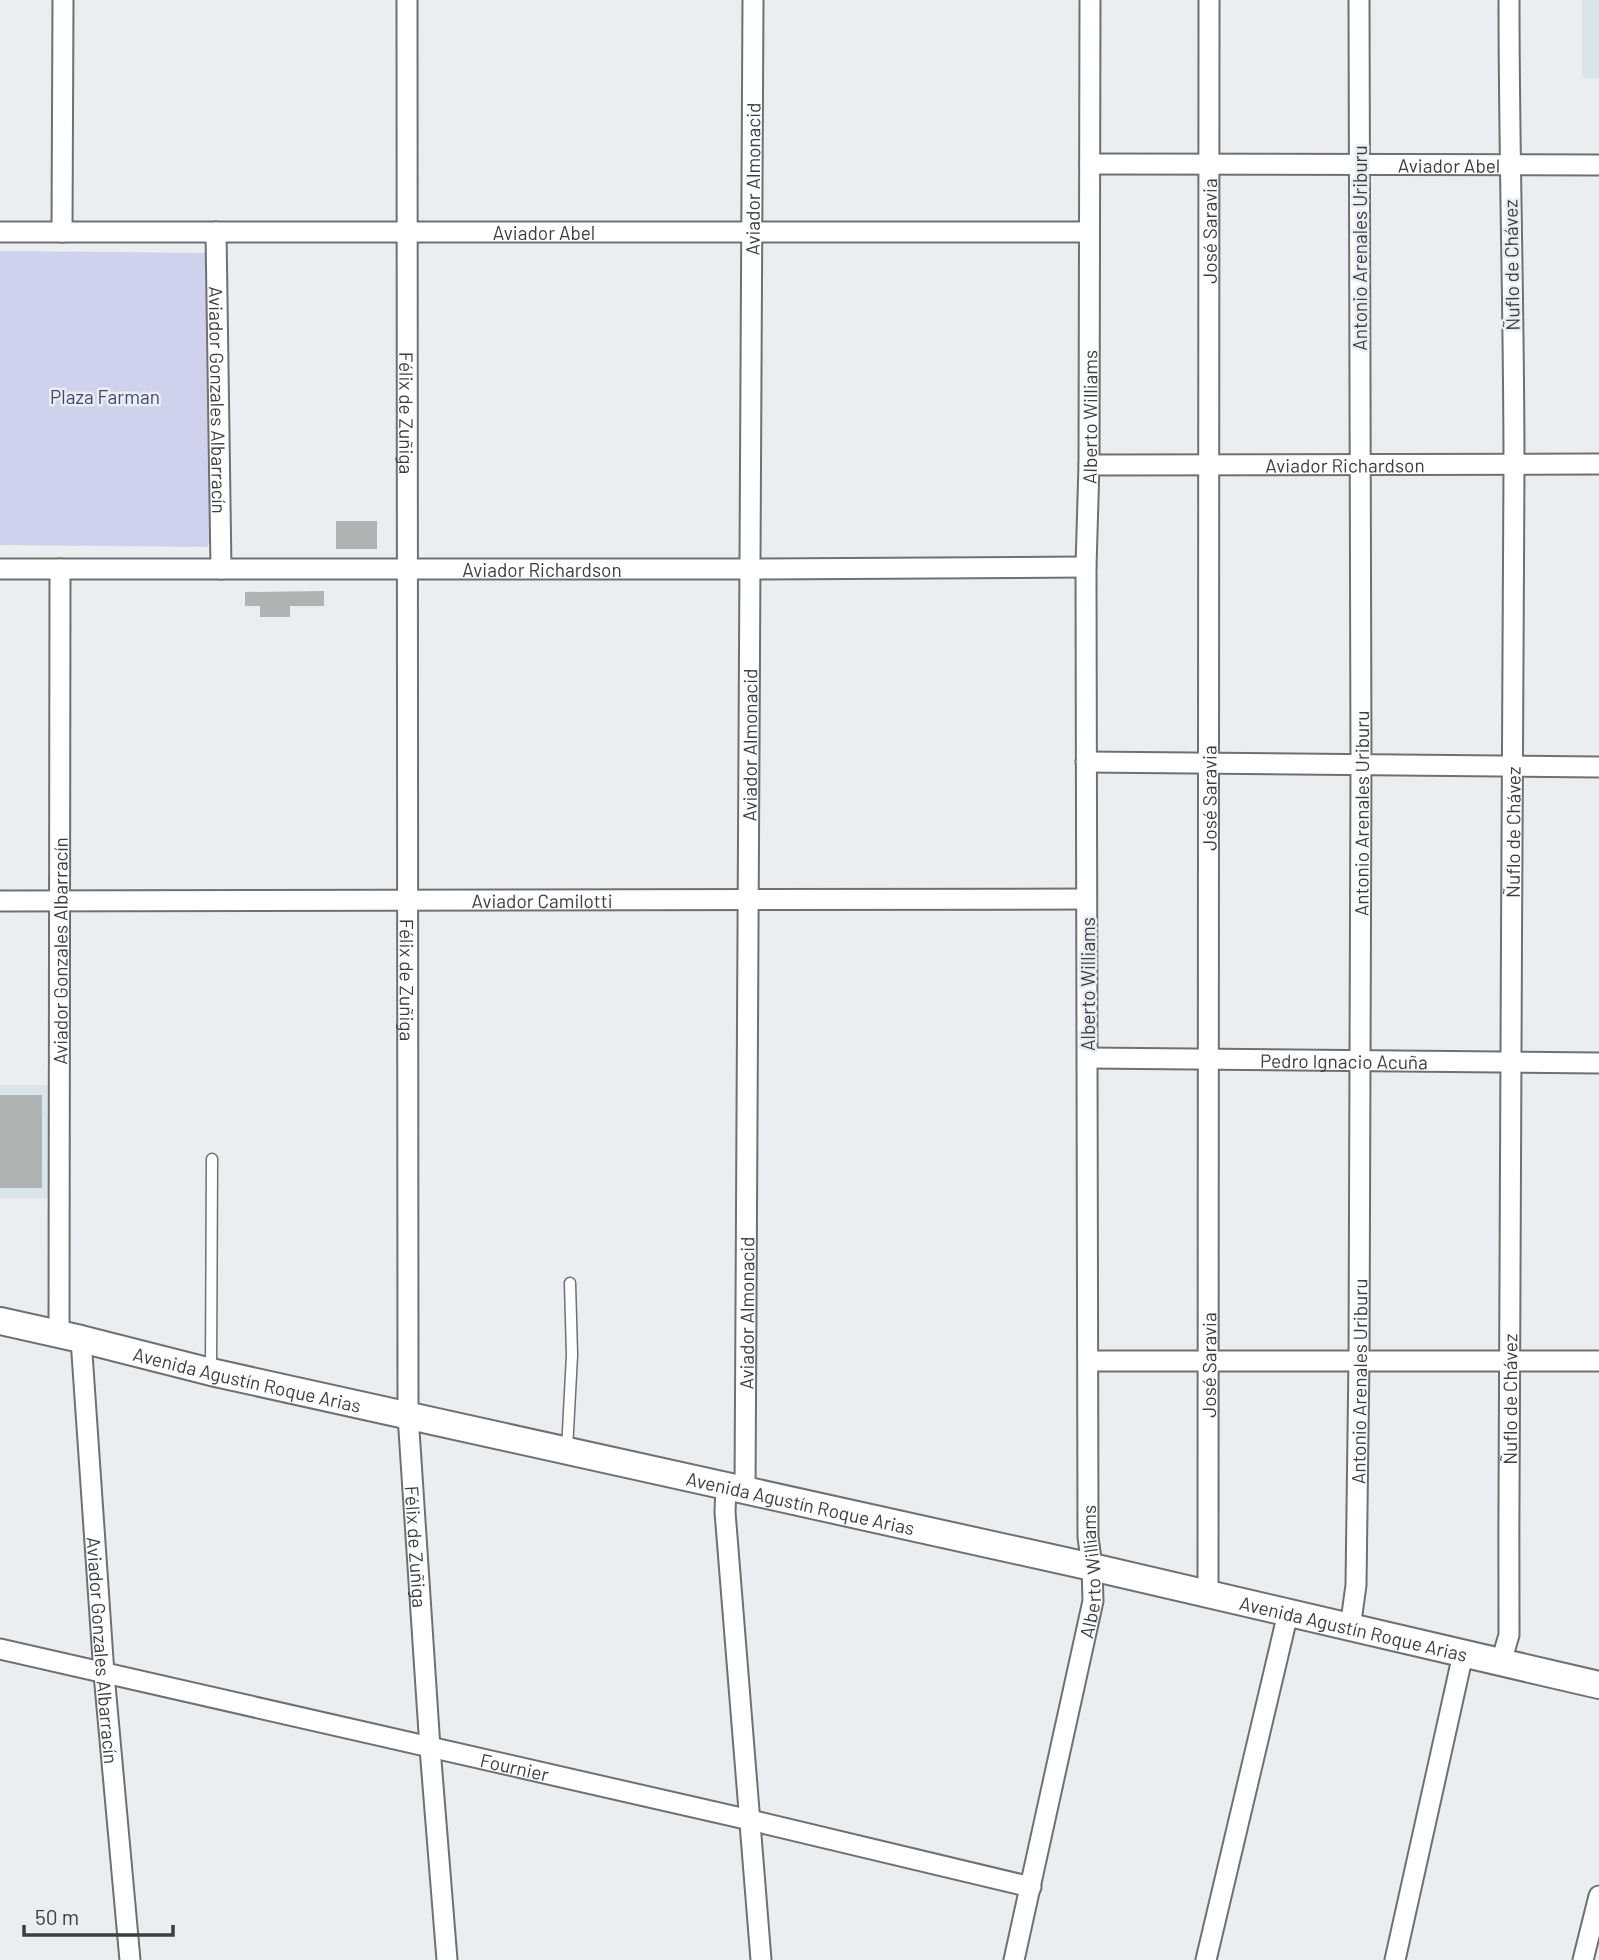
<svg xmlns="http://www.w3.org/2000/svg" width="1599" height="1960" font-family="Barlow,sans-serif">
<rect width="100%" height="100%" fill="#ebeef0"/>
<g fill="#d9e4eb">
<rect x="1582" y="0" width="17" height="78"/>
<path d="M0,1085H51L52,1198H0Z"/>
</g>
<path fill="#ced2ed" d="M0,251L208,253L212,538L207,547L0,545Z"/>
<g fill="#b0b3b4">
<rect x="336" y="521" width="41" height="28"/>
<path d="M324,591V606H290V617H260V606H245V592Z"/>
<rect x="0" y="1095" width="42" height="93"/>
</g>
<g fill="none" stroke-linecap="round" stroke-linejoin="round">
<defs>
<g id="lane">
<path d="M211,1371L212,1159"/>
<path d="M567,1450L572,1355L570,1283"/>
</g>
<g id="street">
<path id="s1" d="M407,0L408,1415L430,1748L447,1960"/>
<path id="s2" d="M1090,164L1599,165"/>
<path id="s3" d="M0,232H1089"/>
<path d="M62,232L63,0"/>
<path id="s4" d="M216,232L221,569"/>
<path id="s5" d="M1089,465L1599,464"/>
<path id="s6" d="M0,569H749L1086,567"/>
<path d="M1086,762L1599,767"/>
<path id="s7" d="M0,901L1086,899"/>
<path id="s8" d="M1088,1058L1599,1063"/>
<path id="s9" d="M59,1334L60,569"/>
<path id="s10" d="M81,1339L104,1674L130,1960"/>
<path d="M1089,1361H1599"/>
<path d="M726,1486L725,1512L761,1960"/>
<path id="s11" d="M745,1491L753,0"/>
<path id="s12" d="M1208,1594L1209,0"/>
<path id="s13" d="M1350,1629L1356,1585L1359,1359L1361,765L1359,0"/>
<path id="s14" d="M0,1649L750,1820L1031,1887"/>
<path id="s15" d="M1501,1662L1509,1635C1508,1246 1513,857 1514,468C1514,312 1509,156 1509,0"/>
<path id="s16" d="M1014,1960L1093,1601L1092,1567L1088,1537L1086,567L1089,465L1090,0"/>
<path d="M1206,1960L1288,1613"/>
<path d="M1395,1960L1463,1654"/>
<path d="M1583,1960L1599,1896"/>
</g>
<g id="secondary">
<path id="s17" d="M0,1321L81,1339L211,1372L1092,1567L1599,1685"/>
</g>
</defs>
<use href="#lane" stroke="#6e7072" stroke-width="13"/>
<use href="#street" stroke="#6e7072" stroke-width="23"/>
<use href="#secondary" stroke="#6e7072" stroke-width="30"/>
<use href="#lane" stroke="#fff" stroke-width="10"/>
<use href="#street" stroke="#fff" stroke-width="19"/>
<use href="#secondary" stroke="#fff" stroke-width="26"/>
</g>
<g text-anchor="middle" dominant-baseline="central" stroke-width="5" stroke-linejoin="round" paint-order="stroke">
<g font-size="19" fill="#3c3d3e" stroke="#ebeef0">
<text stroke="none"><textPath href="#s2" startOffset="359">Aviador Abel</textPath></text>
<text stroke="none"><textPath href="#s11" startOffset="1312">Aviador Almonacid</textPath></text>
<text stroke="none"><textPath href="#s12" startOffset="1363">José Saravia</textPath></text>
<text stroke="none"><textPath href="#s3" startOffset="544">Aviador Abel</textPath></text>
<text transform="translate(1359 248) rotate(-90)">Antonio Arenales Uriburu</text>
<text transform="translate(1511 265) rotate(-91)">Ñuflo de Chávez</text>
<text stroke="none"><textPath href="#s4" startOffset="168">Aviador Gonzales Albarracín</textPath></text>
<text stroke="none"><textPath href="#s1" startOffset="413">Félix de Zuñiga</textPath></text>
<text stroke="none"><textPath href="#s16" startOffset="1552">Alberto Williams</textPath></text>
<text stroke="none"><textPath href="#s5" startOffset="256">Aviador Richardson</textPath></text>
<text stroke="none"><textPath href="#s6" startOffset="542">Aviador Richardson</textPath></text>
<text stroke="none"><textPath href="#s11" startOffset="746">Aviador Almonacid</textPath></text>
<text stroke="none"><textPath href="#s12" startOffset="796">José Saravia</textPath></text>
<text stroke="none"><textPath href="#s13" startOffset="816">Antonio Arenales Uriburu</textPath></text>
<text stroke="none"><textPath href="#s15" startOffset="831">Ñuflo de Chávez</textPath></text>
<text stroke="none"><textPath href="#s7" startOffset="542">Aviador Camilotti</textPath></text>
<text stroke="none"><textPath href="#s9" startOffset="383">Aviador Gonzales Albarracín</textPath></text>
<text stroke="none"><textPath href="#s1" startOffset="980">Félix de Zuñiga</textPath></text>
<text transform="translate(1087 984) rotate(-90)">Alberto Williams</text>
<text stroke="none"><textPath href="#s8" startOffset="256">Pedro Ignacio Acuña</textPath></text>
<text stroke="none"><textPath href="#s11" startOffset="178">Aviador Almonacid</textPath></text>
<text stroke="none"><textPath href="#s12" startOffset="229">José Saravia</textPath></text>
<text stroke="none"><textPath href="#s17" startOffset="254">Avenida Agustín Roque Arias</textPath></text>
<text stroke="none"><textPath href="#s13" startOffset="248">Antonio Arenales Uriburu</textPath></text>
<text stroke="none"><textPath href="#s15" startOffset="264">Ñuflo de Chávez</textPath></text>
<text stroke="none"><textPath href="#s17" startOffset="821">Avenida Agustín Roque Arias</textPath></text>
<text stroke="none"><textPath href="#s1" startOffset="1547">Félix de Zuñiga</textPath></text>
<text stroke="none"><textPath href="#s16" startOffset="397">Alberto Williams</textPath></text>
<text stroke="none"><textPath href="#s17" startOffset="1388">Avenida Agustín Roque Arias</textPath></text>
<text stroke="none"><textPath href="#s10" startOffset="312">Aviador Gonzales Albarracín</textPath></text>
<text stroke="none"><textPath href="#s14" startOffset="528">Fournier</textPath></text>
</g>
<g font-size="19" fill="#424676" stroke="#ebeef0">
<text x="105" y="396">Plaza Farman</text>
</g>
</g>
<path d="M24 1925v10h149v-10" fill="none" stroke="#3c3d3e" stroke-width="3.5"/>
<text x="35" y="1925" font-size="21" fill="#3c3d3e" stroke="#ebeef0" stroke-width="5" paint-order="stroke">50 m</text>
</svg>
